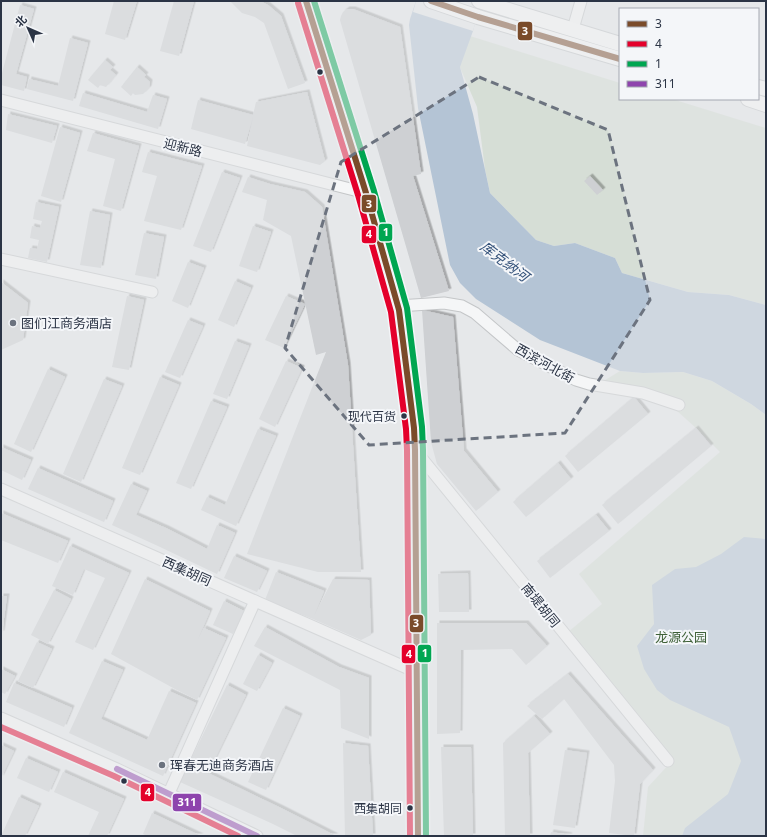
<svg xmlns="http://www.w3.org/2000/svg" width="767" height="837" font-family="'Noto Sans','Noto Sans SC',sans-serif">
<defs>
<filter id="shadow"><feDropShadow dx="2.5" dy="-2.5" stdDeviation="0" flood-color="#0004"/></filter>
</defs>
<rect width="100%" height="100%" fill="#e6e8ea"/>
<g fill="#d6ded6">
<path d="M470,36L620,83V99H672L766,128V305L729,295L688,292L622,273L615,258L575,243L554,246L536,240L490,193L485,169L477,107L456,58Z"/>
<path d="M620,371L643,373L683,372L712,381L751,404L766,415V836H643L648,787L671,762L568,632L602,604L579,574L720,452L696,428L656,392L602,382Z"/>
</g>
<g fill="#b4c4d5">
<path d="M416,1H481L473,31L460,67L473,114L490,193L536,240L554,246L575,243L615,258L622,273L688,292L729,295L766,305V415L751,404L712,381L683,372L643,373L620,371L540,340L476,299L460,283L450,265L418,108L409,25L410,19Z"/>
<path d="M744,537L766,539V836H682L685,828L728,794L741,761L729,727L670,700L657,690L644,669L637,646L654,624L652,585L675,569L696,567L721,554Z"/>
</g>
<path fill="#e6e8ea" d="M416,1H482L473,31L413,12Z"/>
<g fill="#ced0d3" filter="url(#shadow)">
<path d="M114,1H137L125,40L105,34Z"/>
<path d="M174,1H194L179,56L160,51Z"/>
<path d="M230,1H260L268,5L281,16L305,83L288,89L264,23L255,17L242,13Z"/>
<path d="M20,5L34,9L16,74L27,77L24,91L1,85V77Z"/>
<path d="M347,9H353L400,27L421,174L413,176L449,291L421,298L340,20L341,16L343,12Z"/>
<path d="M70,38L88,43L73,101L27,89L29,79L58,86Z"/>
<path d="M105,60L113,67L110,70L116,75L106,87L100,85L98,88L88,80Z"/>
<path d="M137,67L146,75L144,77L150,82L149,88L143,94L135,95L133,93L131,96L121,87Z"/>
<path d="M307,92L325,161L320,165L247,146L253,117L245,144L191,129L198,100L253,115L256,102Z"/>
<path d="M83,93L147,112L153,95L167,99L158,129L79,106Z"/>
<path d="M8,114L57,126L52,143L6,130Z"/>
<path d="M60,127L80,133L61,202L41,196Z"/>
<path d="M93,133L139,146L121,211L103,206L115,159L87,151Z"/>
<path d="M148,152L202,166L181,230L144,221L157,176L142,172Z"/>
<path d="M222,172L240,178L211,252L193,246Z"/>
<path d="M590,176L603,190L597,195L584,181Z"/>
<path d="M248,177L270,184L305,192L322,207L348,365L361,572H318L247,554L326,352L316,355L291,236L263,220L267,200L242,192Z"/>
<path d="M36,202L59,207L47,262L28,258L30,248L37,249L39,240L30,238L32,226L40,228L42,221L33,219Z"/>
<path d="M90,211L110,215L101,268L80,265Z"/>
<path d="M253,226L271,232L257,272L239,266Z"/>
<path d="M144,233L164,237L156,279L135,275Z"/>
<path d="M188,262L204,268L188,308L172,301Z"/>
<path d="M235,281L251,288L234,327L218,320Z"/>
<path d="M1,282L28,303L23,340L1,350Z"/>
<path d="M127,296L144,300L129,370L112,367Z"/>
<path d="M286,296L305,304L284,348L265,340Z"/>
<path d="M422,310L453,317L464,451L498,492L476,511L437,464L431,442Z"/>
<path d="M188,320L203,326L180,378L165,372Z"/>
<path d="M235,341L249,346L227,399L213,394Z"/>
<path d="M286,361L302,368L275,427L259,419Z"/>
<path d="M48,369L65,377L31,452L14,444Z"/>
<path d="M160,377L179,385L140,475L122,468Z"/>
<path d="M104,379L122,386L81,482L63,474Z"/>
<path d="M634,397L648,414L578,472L565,456Z"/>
<path d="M211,401L227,407L191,489L176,483Z"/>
<path d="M696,428L711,446L618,524L602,505Z"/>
<path d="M258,429L276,436L236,526L201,510L207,497L225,505Z"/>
<path d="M1,447L31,460L22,480L1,470Z"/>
<path d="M558,463L571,479L526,517L513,502Z"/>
<path d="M38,468L113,501L104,522L28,489Z"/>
<path d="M131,484L147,491L136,515L166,528L207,549L217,525L235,533L217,574L158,546L112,525Z"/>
<path d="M1,513L68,541L58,563L1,540Z"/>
<path d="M596,515L609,531L550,578L537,561Z"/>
<path d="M70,546L129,573L93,650L75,642L105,578L84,569L73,595L52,586Z"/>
<path d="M234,556L267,571L257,592L224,578Z"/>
<path d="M276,572L324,591L314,616L333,579L369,580L371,635L361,640L313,619L265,600Z"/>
<path d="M468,573L469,612H439L438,574Z"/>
<path d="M145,579L210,611L198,639L204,628L226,638L197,700L175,689L111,654Z"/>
<path d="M54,590L71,599L48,644L31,635Z"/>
<path d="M1,596H7L2,633H1Z"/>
<path d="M224,601L244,611L233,634L213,625Z"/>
<path d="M437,623H526L547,646L526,665L512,649L461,650L460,733L437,734Z"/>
<path d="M265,627L339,667L369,678V739L341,728L340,690L254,646Z"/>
<path d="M37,642L52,649L33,688L18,681Z"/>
<path d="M258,655L272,663L257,691L243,684Z"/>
<path d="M102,661L123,670L101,719L147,740L169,691L196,703L163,776L69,733Z"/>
<path d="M1,669L15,676L5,694L1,692Z"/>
<path d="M568,674L653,770L640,784L634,836L609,833L615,781L614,765L564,699L542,719L527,706Z"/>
<path d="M14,683L72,708L64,727L6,702Z"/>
<path d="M227,685L246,695L208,773L281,808L336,836H297L273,824L180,782Z"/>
<path d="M283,708L300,716L266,790L248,782Z"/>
<path d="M534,716L550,734L528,753L530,836H505L503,743Z"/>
<path d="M343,743L368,746L373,836H345Z"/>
<path d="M1,745L14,751L1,778Z"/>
<path d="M441,747H471L473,836H444Z"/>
<path d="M565,750L587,753L575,828L553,825Z"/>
<path d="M26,758L58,772L49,792L17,778Z"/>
<path d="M63,772L124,799L107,836H88L99,812L54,792Z"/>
<path d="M19,797L39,806L25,836H1Z"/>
<path d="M152,813L201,836H147L143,834Z"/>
<path d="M551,832L570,835L569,836H550Z"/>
</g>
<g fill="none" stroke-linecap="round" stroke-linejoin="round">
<defs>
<g id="minor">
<path d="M573,29L581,1"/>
<path d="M1,100L366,193"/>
<path d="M1,259L152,292"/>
<path d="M398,306L444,303L462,306L475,313L518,350L576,380L589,384L643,393L679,405"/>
<path d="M415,450L668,761"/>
<path d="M1,489L416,672"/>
<path d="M1,718L117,769L257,836"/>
<path d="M169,793L255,601"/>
</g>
<g id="major">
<path d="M306,1L366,193L399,310L414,428L415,450L418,836"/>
<path d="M431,1L478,17L620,59"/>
<path d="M479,1L620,44"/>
<path d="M758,87L766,89"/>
<path d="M748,99L766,105"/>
</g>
</defs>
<use href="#minor" stroke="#c4c6c8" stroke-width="13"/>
<use href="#major" stroke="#c2c5c8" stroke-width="16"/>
<use href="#minor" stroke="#f5f6f7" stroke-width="11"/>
<use href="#major" stroke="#f8f8f8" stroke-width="14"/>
<defs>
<g id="bus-1">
<path d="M306,1L366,193L399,310L414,428L415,450L418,836"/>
<path d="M431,1L478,17L620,59"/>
</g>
<g id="bus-2">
<path d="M298,3L358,195L391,312L406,429L407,450L410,836"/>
<path d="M1,727L114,776L238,836"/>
</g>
<path id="bus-3" d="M314,1L374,191L407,308L422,427L423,450L426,836"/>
<path id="bus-4" d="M117,769L257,836"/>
</defs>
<use href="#bus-1" stroke="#f4f6f9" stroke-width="9"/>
<use href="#bus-2" stroke="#f4f6f9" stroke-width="9"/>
<use href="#bus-3" stroke="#f4f6f9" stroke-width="9"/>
<use href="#bus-4" stroke="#f4f6f9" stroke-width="9"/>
<use href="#bus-1" stroke="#7a4b2a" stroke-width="6"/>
<use href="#bus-2" stroke="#e4002b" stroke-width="6"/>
<use href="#bus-3" stroke="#00a651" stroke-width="6"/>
<use href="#bus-4" stroke="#8e44ad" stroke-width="6"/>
</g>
<path d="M0 0H767V837H0ZM479,77L608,130L650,300L565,433L369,445L285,348L341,162Z" fill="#e6e8ea" fill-opacity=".55" fill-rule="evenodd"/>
<path fill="none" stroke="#6c737f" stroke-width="3" stroke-dasharray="8 5" stroke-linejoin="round" d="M479,77L608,130L650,300L565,433L369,445L285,348L341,162Z"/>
<g fill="#2b3445" stroke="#f4f6f9" stroke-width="1.5">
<circle cx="320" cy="72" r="3.5"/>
<circle cx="404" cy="416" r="3.5"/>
<circle cx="124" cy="781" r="3.5"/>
<circle cx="410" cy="808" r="3.5"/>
</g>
<g fill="#6c737f" stroke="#f4f6f9" stroke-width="1.5">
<circle cx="13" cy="323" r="4"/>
<circle cx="162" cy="765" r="4"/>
</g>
<g text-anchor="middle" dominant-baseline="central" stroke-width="4" stroke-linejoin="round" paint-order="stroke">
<g font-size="12" fill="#2b3445" stroke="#f4f6f9" text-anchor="end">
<text x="396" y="416">现代百货</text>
<text x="402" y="808">西集胡同</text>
</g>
<g font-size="13" fill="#2b3445" stroke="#f4f6f9">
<text transform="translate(183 147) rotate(14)">迎新路</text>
<text transform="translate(545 363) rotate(29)">西滨河北街</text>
<text transform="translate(187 571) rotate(24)">西集胡同</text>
<text transform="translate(541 605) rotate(51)">南堤胡同</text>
</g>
<g font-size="13" fill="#2b3445" stroke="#f4f6f9" text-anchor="start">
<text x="21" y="323">图们江商务酒店</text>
<text x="170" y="765">珲春无迪商务酒店</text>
</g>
<g font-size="13" fill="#3f6138" stroke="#f4f6f9">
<text x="681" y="637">龙源公园</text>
</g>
<g font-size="14" font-style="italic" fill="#34527a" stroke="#f4f6f9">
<text transform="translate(505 261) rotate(37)">库克纳河</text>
</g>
</g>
<g stroke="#f4f6f9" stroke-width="1.5">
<rect x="517" y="21" width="16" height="20" rx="4" fill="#7a4b2a"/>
<rect x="361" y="194" width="16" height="19" rx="4" fill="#7a4b2a"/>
<rect x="378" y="223" width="15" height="19" rx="4" fill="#00a651"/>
<rect x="361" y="225" width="16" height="19" rx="4" fill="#e4002b"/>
<rect x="409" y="614" width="15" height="19" rx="4" fill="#7a4b2a"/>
<rect x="417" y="644" width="15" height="19" rx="4" fill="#00a651"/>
<rect x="401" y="644" width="15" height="20" rx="4" fill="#e4002b"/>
<rect x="140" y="783" width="15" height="19" rx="4" fill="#e4002b"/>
<rect x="172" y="793" width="30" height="19" rx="4" fill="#8e44ad"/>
</g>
<g font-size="11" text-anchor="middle" font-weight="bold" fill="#fff">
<text x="525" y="35">3</text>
<text x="369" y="208">3</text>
<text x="386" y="236">1</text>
<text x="369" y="238">4</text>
<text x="416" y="627">3</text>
<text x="425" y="657">1</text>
<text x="409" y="658">4</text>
<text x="148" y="796">4</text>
<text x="187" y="806">311</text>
</g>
<rect width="767" height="837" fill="none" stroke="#2b3445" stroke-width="4"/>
<rect x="619" y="8" width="140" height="92" fill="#f4f6f9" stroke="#a4a8b1"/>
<rect x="627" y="21" width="20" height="6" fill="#7a4b2a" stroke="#a4a8b1"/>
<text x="655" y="28" font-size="12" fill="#2b3445">3</text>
<rect x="627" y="41" width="20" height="6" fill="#e4002b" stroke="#a4a8b1"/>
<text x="655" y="48" font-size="12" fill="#2b3445">4</text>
<rect x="627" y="61" width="20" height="6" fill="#00a651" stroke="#a4a8b1"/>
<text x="655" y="68" font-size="12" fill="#2b3445">1</text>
<rect x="627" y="81" width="20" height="6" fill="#8e44ad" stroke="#a4a8b1"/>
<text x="655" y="88" font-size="12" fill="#2b3445">311</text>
<g transform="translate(28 28) rotate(315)" stroke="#f4f6f9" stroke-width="3" paint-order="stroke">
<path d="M0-3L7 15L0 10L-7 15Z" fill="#2b3445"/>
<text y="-6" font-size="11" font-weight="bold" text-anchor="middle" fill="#2b3445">北</text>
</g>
</svg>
